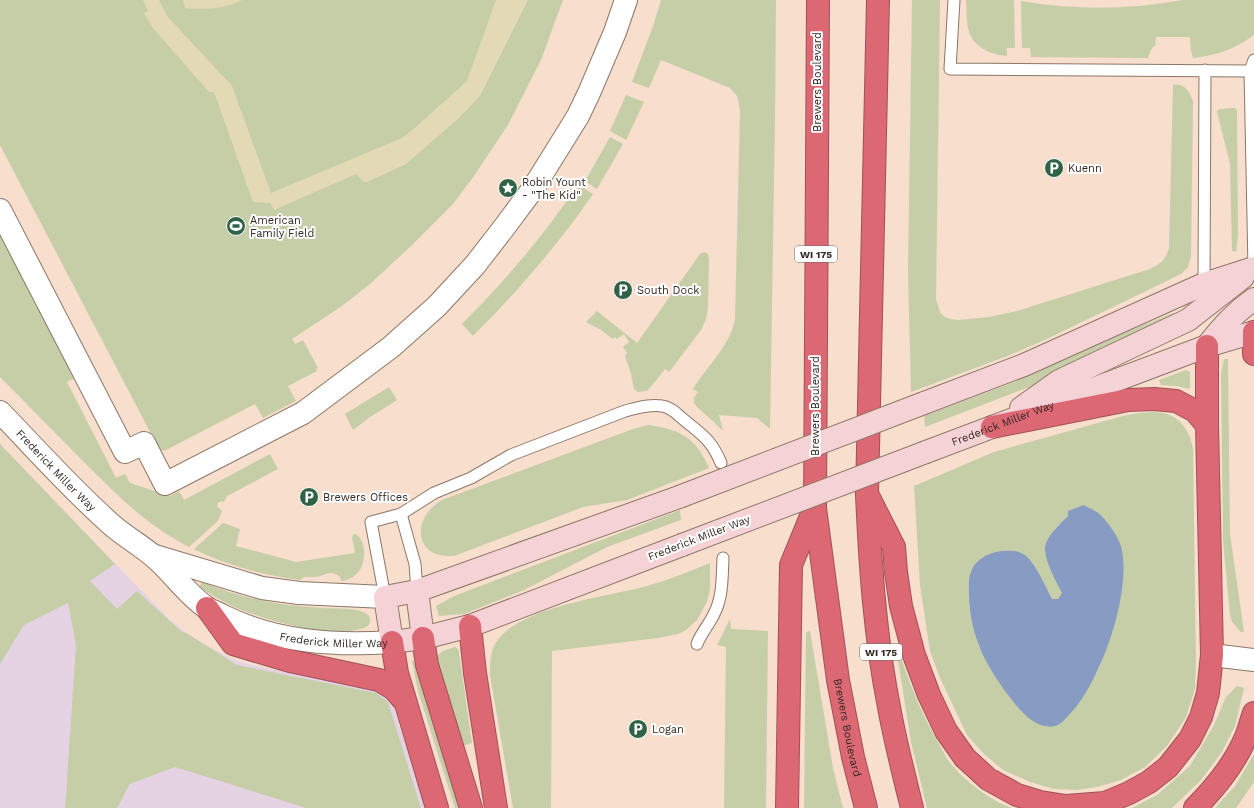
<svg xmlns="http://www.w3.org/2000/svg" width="1254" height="808" font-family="'Work Sans',sans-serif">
<rect width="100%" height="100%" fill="#f7decd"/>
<path fill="#e5d3e3" d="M0,444L133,582L168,618L186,633L220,653L237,661L260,667L369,689L378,692L384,696L392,706L396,713L426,808H0Z"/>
<g fill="#c6cea8" fill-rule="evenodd">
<path d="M0,0H563L541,60L508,125L474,176L453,204L410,247L370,284L342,306L292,339L295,344L303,340L318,368L316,369L317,371L288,386L296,401L263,418L255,404L164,451L163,450L160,451L0,145Z"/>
<path d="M661,0H776L775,121L770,429L757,418L719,415L723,431L714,422L698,408L694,403V398L698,392L693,389C707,366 730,346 735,319L740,110L737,96L730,88L661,60L649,88L632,82L653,26Z"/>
<path d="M912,0H940L936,299L940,312L945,317L951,319L958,320L989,317L1017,311L1150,269C1161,263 1165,261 1169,248L1173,85C1184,82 1191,93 1193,102L1191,256L1188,267L1181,274L1049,338L1010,355L911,392L908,272Z"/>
<path d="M966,0H1014L1015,48H1007V56C991,55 974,47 969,32C966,22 967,10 966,0Z"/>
<path d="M1183,0H1254V35C1233,50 1218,55 1193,58L1191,51L1190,37H1156L1155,46C1151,47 1150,53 1148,58L1031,57L1030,48H1022L1021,1C1074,10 1129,10 1183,0Z"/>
<path d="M626,95L644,102L626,140L610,131Z"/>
<path d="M1235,108L1237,111L1238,236L1236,252L1232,251L1230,164L1217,112V111L1220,109Z"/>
<path d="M610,137L623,144L597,189L585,181Z"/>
<path d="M578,185L593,194C558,245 517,292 473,336L462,324C506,280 543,236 578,185Z"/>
<path d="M0,228L78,377L67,382L116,478L125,474L130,483L170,496L179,491L184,500L270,454L278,469L227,496L224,502L221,501V502H218L217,507L222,511L218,521L189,547C146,525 116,494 83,461C55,433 28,405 0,377Z"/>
<path d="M704,252L708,254L709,259L708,309L706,319L701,330L669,372L665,369L649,389L647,391L638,392L634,389L631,374L625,356L627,353L623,347L629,342L624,334L617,339L615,337L613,339L601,330L586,322L597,311L637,343L700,254Z"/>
<path d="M1173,313L1175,318L1029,387L925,427L924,416L1014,382L1117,336Z"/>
<path d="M1224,359H1228L1230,534L1244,632H1241L1232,622L1230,615L1223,541L1221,373Z"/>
<path d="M1186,370L1190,372V388L1189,389L1177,386L1161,385L1159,380Z"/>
<path d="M389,387L397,400L370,417L353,430L345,414Z"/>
<path d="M1139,413C1146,413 1155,411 1162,413C1180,416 1190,431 1193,449L1196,661L1195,689L1186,717L1167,746L1145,767L1121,780L1097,787L1077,790L1054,789L1030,782L1003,770L983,753L967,735L940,678L930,651L920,585L914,486L994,452L1123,416ZM1088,508L1097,511L1108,644L1099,669L1085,693L979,647L972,622L969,604L1058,599L1062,593L1045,552L1046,543L1056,528L1068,516Z"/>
<path d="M648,425C680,429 696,438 709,468L627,500L583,507L454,556C413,559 411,518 442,500L633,429Z"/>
<path d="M0,444L115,564L90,581L117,609L137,591L182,632L186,633L237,665L376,693L388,702L421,808H306L175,767L130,784L117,808H65L76,645L68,603L24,625L0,664Z"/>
<path d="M680,510L681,520L607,547L524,590L464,614L439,616L436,606L454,596Z"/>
<path d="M223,523L240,529L236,546L296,562L355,553L352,537L354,534C367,535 372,578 341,581L340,577C329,568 325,577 314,577C311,577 307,577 304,577L300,580C263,575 228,566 194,549Z"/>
<path d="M710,563V589L707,602L697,620L686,630L678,634L658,638L552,651L551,808H513L490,675C490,666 490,657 493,648C510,607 608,597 647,586C669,580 690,571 710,563Z"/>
<path d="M202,582C240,598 281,606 323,608C334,609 360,607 368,615C371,618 370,623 368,626C337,642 265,620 234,607C222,601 210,594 199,587Z"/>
<path d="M730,619L731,629L768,631L766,808H724L726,647L717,645Z"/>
<path d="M810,631L833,768L843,808H804L806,632Z"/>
<path d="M455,647L458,649L459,652L472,743L462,746L436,662C437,651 446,650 455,647Z"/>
<path d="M897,654H900C910,686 923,716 939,744C943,751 947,760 952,765C966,782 991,801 1012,808H927L911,742Z"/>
<path d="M412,661H414L461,808H455L418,691Z"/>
<path d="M1237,686L1244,688L1235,726L1222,752L1201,780L1172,808H1132L1157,795L1190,766L1214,725L1226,697Z"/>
<path d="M1254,754V782L1236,808H1215L1235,786Z"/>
</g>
<g fill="#e3dab5">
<path d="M143,0H159L167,16L232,86L271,193L402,138L416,127L467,81L496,0H528L480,96L459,118L406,164L365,183L356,174L274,210L270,203L253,202L214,92H209L153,28L144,13L148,11Z"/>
<path d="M183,0H242C224,9 205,10 185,8Z"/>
</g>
<path fill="#879bc3" d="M1084,505C1088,508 1093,509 1097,512C1106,519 1118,536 1121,546C1133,591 1100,686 1067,717C1064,720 1060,725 1055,726C1037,730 1022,713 1012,700C987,668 970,637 969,596C969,587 968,579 971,572C973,564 983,556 990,554C998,550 1018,549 1025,555C1036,564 1045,586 1052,599H1058L1062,593C1056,581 1041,555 1046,543C1051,532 1060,524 1068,516V511Z"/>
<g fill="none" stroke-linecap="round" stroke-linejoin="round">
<defs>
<g id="lane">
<path d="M954,0L950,69L1250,71"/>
<path d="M1254,268L1250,71L1254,60"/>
<path d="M1204,284L1205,70"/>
<path d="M401,514L415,564L417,591"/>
<path d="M385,597L371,522L401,514L434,493L471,478L511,455L625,411C637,408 650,404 662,406C671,407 677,414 683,419C702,435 711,439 721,463"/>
<path d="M697,644C701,633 709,625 714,614C723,597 722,577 723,558"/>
</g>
<g id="street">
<path d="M0,210L125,452L144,443L165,484L303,413L391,347L437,306L475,265L506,225L532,190L565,137L578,116L589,93L615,32L626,0"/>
<path id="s1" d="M0,412C37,450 73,491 113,526C126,537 140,545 152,555C172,571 185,593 207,608C212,611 218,613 223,616C276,642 334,646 392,642"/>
<path d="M155,556L262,588L299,593L385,597"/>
<path d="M1212,655L1254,660"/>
</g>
<g id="secondary">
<path d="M1207,346C1222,327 1234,313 1254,299"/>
<path d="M924,403L1024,365L1204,284L1254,268"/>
<path d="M1021,408L1059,381L1188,320L1243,277"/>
<path id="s2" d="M926,452L1207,346L1254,332"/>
<path d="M679,497L417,591L385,597L392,642L423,638L470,626L682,545"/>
<path d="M417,591L423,638"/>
</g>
<g id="highway">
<path id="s3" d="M818,0L815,508L838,680L853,757L866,808"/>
<path d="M878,0L867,494C870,565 875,637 889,707C895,741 904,775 912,808"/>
<path d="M1254,332V354"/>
<path d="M992,427L1128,400L1154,399L1176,401L1195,411L1207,425"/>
<path d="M867,494L894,547L896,572L901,606L914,655L929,695L946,731L965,758L988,779L1017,795L1040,802L1066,806L1105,803L1129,793L1149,782L1168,767L1190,739L1201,717L1208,693L1212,655L1207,425V346"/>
<path d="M207,608L233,644L290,661L379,680L394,689L405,702"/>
<path d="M470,626L475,673L496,808"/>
<path d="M423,638L427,665L471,808"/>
<path d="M392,642L397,673L437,808"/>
<path d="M787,808L791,565L814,509"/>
<path d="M1195,808C1215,788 1235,763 1246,737C1249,729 1251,721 1254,713"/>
</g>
</defs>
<use href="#lane" stroke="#8d7767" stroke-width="13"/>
<use href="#street" stroke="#8d7767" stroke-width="24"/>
<use href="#secondary" stroke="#8d7767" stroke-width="24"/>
<use href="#highway" stroke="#a05257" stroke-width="24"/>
<use href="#lane" stroke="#fff" stroke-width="11"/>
<use href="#street" stroke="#fff" stroke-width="22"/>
<use href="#secondary" stroke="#f4d2d5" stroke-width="22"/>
<use href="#highway" stroke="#dc6874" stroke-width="22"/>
<defs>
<g id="secondary-bridge">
<path d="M679,497L924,403"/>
<path d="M682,545L926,452"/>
</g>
</defs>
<use href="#secondary-bridge" stroke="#8d7767" stroke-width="24" stroke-linecap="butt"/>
<use href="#secondary-bridge" stroke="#f4d2d5" stroke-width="22"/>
</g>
<defs>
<symbol id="parking-disc" viewBox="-11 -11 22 22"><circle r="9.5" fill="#306247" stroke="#fff"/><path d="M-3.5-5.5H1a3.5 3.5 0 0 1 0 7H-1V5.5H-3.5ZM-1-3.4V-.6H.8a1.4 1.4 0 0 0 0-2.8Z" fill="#fff"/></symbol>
<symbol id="sight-disc" viewBox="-11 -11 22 22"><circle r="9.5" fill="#306247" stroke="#fff"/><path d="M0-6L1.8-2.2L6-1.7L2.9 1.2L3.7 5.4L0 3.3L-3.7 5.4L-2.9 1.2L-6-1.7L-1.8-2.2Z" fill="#fff"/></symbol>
<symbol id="stadium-disc" viewBox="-11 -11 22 22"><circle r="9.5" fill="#306247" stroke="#fff"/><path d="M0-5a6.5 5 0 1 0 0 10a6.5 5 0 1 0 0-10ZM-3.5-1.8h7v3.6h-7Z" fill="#fff"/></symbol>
</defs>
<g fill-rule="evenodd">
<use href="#parking-disc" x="1043" y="157" width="22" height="22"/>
<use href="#sight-disc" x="497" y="177" width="22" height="22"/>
<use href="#stadium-disc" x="225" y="215" width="22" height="22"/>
<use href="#parking-disc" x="612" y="279" width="22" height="22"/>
<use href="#parking-disc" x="298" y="486" width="22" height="22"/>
<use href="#parking-disc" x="627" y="718" width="22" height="22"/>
</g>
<g text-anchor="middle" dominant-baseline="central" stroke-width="4" stroke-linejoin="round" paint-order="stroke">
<g fill="#fff" stroke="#706964" stroke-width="1">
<rect x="795" y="246" width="42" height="16" rx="3"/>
<rect x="860" y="644" width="42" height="16" rx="3"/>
</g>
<g font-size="10" font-weight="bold" fill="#322922">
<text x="816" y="254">WI 175</text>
<text x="881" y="652">WI 175</text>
</g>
<g font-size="11" fill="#322922" stroke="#fff">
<text transform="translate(817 82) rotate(-90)">Brewers Boulevard</text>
<text transform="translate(815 406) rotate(-90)">Brewers Boulevard</text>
<text stroke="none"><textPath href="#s2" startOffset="82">Frederick Miller Way</textPath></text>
<text stroke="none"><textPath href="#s1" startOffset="81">Frederick Miller Way</textPath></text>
<text transform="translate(699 538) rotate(-21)">Frederick Miller Way</text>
<text stroke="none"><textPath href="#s1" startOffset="418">Frederick Miller Way</textPath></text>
<text stroke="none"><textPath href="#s3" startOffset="730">Brewers Boulevard</textPath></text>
</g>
<g font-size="11" fill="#322922" stroke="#fff" text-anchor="start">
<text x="1068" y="168">Kuenn</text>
<text x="522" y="182">Robin Yount<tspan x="522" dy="13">- "The Kid"</tspan></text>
<text x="250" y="220">American<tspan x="250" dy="13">Family Field</tspan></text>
<text x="637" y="290">South Dock</text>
<text x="323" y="497">Brewers Offices</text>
<text x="652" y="729">Logan</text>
</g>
</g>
</svg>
